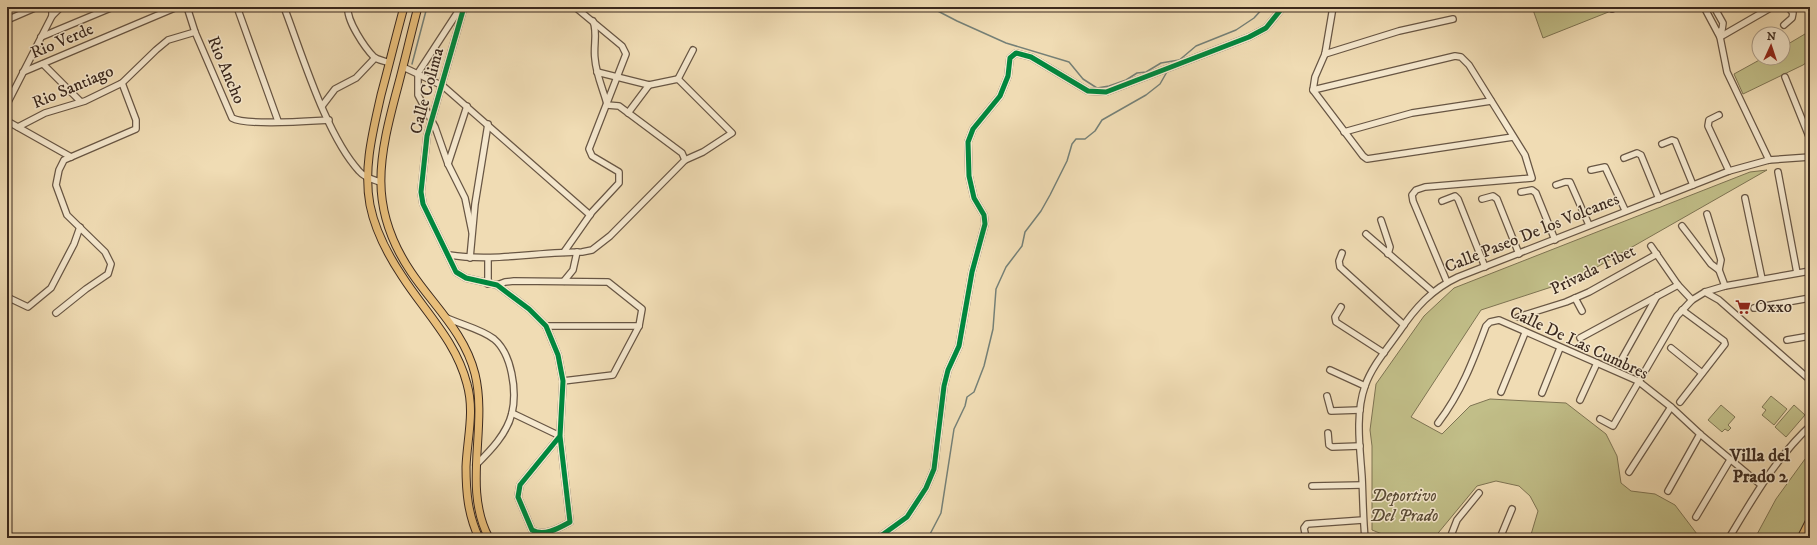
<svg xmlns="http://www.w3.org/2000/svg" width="1817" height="545" font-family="'IM FELL DW Pica',serif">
<rect width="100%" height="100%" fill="#f0dcb4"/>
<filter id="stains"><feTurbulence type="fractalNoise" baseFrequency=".005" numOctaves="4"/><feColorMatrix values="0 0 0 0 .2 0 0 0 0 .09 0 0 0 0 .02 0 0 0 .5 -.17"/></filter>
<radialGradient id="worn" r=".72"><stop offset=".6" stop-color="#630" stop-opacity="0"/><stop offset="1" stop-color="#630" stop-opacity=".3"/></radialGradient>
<g fill="#c1be88" stroke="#7e7453">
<path d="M1532,7H1609L1611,11L1543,38Z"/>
<path d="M1810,31V60L1803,65L1743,94L1734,74L1763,58H1783V47Z"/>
<path d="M1767,170L1576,279L1481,310L1411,417L1442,434L1470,406L1490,399L1566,403L1606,434L1617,456L1621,483L1631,491L1655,494L1675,505L1700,538H1530L1538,511L1530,496L1519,486L1496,481L1477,486L1434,538H1392L1372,530V446L1370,430L1376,384L1424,316L1454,288L1750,172Z"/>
<path d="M1771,396L1787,409L1774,425L1762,415L1766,410L1762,407Z"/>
<path d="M1721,405L1735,417L1728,425L1731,428L1728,431L1725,429L1722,432L1708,420Z"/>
<path d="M1794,405L1805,415L1786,437L1775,427Z"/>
<path d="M1810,455V515L1800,538H1755L1776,499L1805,459Z"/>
</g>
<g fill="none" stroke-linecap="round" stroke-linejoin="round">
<g stroke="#758077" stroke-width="1.5">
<path d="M930,7L957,21L1006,43L1069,62L1083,79L1097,88L1109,86L1126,80L1137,73L1146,72L1161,63L1179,60"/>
<path d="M1177,62L1196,46L1236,30L1254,18L1264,7"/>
<path d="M412,64L427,7"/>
<path d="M928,538L941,513L954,429L965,406L967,397L974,392L984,366L993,329L996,289L1006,267L1022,246L1025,232L1041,211L1050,195L1067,161L1072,144L1076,139H1085L1095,131L1102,120L1146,95L1160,84L1168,70"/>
</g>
<defs>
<g id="minor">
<path d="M187,7L195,32L232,118C246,126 310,121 329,120"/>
<path d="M237,7L278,121"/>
<path d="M284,7C302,54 326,135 359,171C365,178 372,179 380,182"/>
<path d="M348,7C346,20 365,48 374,57C378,60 385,61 389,63"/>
<path d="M461,7L418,73V95L435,127L448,164L465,198L472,232"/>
<path d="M464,7L427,136L421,192L423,204L456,272L466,278L497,285L529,309L546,326L558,355L563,381L560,436L570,522C559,528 544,537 532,530L518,497L520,485L560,436"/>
<path d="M1333,7L1325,54L1315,77L1313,90L1363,156L1367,159L1513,137"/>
<path d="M1612,7V9"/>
<path d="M1704,7L1720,37L1727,72L1769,160"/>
<path d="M1714,7L1723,23L1722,30L1718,32"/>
<path d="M52,16L61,7"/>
<path d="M7,20L37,7"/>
<path d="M593,21C598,33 593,46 595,59C596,74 603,89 607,104"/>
<path d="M1784,25L1792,18L1793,13L1788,7"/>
<path d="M41,37L113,7"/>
<path d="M1720,37L1772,7"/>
<path d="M1325,54L1399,31L1453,19"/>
<path d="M43,64L80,101"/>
<path d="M403,67L443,86L590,215"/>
<path d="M23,72L177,7"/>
<path d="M597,72L649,85L678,79L732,133L703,152L685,160"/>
<path d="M1785,77L1810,139"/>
<path d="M678,79L693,50"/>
<path d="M1313,90L1455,56L1461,57L1469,65L1525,155L1532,178L1425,187L1416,190L1412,195L1413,201L1447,282"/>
<path d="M7,104L52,16V7"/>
<path d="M322,106L335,89L356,78L375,58"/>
<path d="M628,113L649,85"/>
<path d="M1719,115L1709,120L1708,126L1729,171"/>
<path d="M7,121L71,157"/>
<path d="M18,127L45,113L85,101L122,83L156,50L168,40L195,32"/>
<path d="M1344,132L1412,113L1491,101"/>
<path d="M1662,144L1672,140L1675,141L1693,185"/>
<path d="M1624,158L1637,153L1641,155L1659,199"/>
<path d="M448,164L467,106"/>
<path d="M1591,170L1605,167L1625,210"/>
<path d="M1778,172L1797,273"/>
<path d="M1556,185L1565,182H1570L1589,225"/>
<path d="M1521,192L1532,190L1536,193L1555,240"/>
<path d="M1745,198L1762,279"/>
<path d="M1482,199L1493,196L1497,199L1519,254"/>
<path d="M1442,201L1455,196L1458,199L1485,267"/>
<path d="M1707,214L1721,260L1719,270L1725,286"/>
<path d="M1381,220L1390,247L1388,254"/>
<path d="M1682,226L1711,264L1719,270"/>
<path d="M1366,234L1433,292"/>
<path d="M1651,246L1678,285L1692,300"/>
<path d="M564,252L592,212L619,183V172L592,156L589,149L626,54L622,46L575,7"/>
<path d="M1342,253L1339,261L1340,267L1404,325"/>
<path d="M449,255C493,262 537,252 582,252L592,250L610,236L685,160L682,153L619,106L607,105"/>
<path d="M470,258L475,204L488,124"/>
<path d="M564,281L573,270L577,252"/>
<path d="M488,284V258"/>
<path d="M497,285L505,282L514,281L608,282L642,309L639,326L613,375L563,381"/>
<path d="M1705,292L1719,300L1810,380"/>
<path d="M7,297L28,307L51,288L74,244L80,227"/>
<path d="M1575,298L1582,311"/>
<path d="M1341,307L1335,317L1336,322L1384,353"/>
<path d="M1754,308L1810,298"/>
<path d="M56,313L86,289L108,274L111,264L105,252L67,215L56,185L59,170L64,160L136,129V120L122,83"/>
<path d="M1518,317L1566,302L1589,292L1657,254"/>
<path d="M447,318C462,325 481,329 494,339C512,354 517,391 512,413C507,434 490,451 476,465"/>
<path d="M546,326H639"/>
<path d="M1580,338L1678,285"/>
<path d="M1787,340L1810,336"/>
<path d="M1671,348L1702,373"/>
<path d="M1619,364L1657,296"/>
<path d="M1330,370L1365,386"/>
<path d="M1501,392L1525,333"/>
<path d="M1542,393L1560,348"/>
<path d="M1327,396L1331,411L1360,410"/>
<path d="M1580,400L1597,363"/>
<path d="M1680,402L1725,344L1724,341L1682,310"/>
<path d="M512,413L560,436"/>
<path d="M1600,419L1613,426L1677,316L1692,300L1705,292L1725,286L1810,271"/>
<path d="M1438,423C1461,393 1473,361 1486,326L1490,322L1499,320L1638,381L1671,407L1700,434L1761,485"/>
<path d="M1328,433L1329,445L1332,447L1360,446"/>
<path d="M1629,472L1671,407"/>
<path d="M1312,486L1362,485"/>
<path d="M1668,491L1700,434"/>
<path d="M1696,517L1730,460"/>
<path d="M878,538L907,517L926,488L934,469L944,386L948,370L959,346L972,272L985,224L984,215L974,198L969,176L968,142L973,129L1000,96L1008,76L1010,58L1016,53L1031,57L1088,91L1106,92L1249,37L1266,28L1283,7"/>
<path d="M1306,538L1304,528L1307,524L1363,520"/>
<path d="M1365,538C1363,518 1363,497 1362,477C1360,448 1355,414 1365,386C1372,366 1387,349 1399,332C1415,308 1432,289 1458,277L1729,171L1769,160L1810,157"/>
<path d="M1450,538L1457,520L1479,493"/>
<path d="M1500,538L1512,509"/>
<path d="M1729,538C1753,498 1776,458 1810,426"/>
</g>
<g id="major">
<path d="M404,7C396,36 389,65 381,95C373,131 363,168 370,205C375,230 388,255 402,276C425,312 456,341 467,384C475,412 467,439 466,467C466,492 468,515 479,538"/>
<path d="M418,7C411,33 405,60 398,86C379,157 367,207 411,272C433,305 465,333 475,374C488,427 462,488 489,538"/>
<path d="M1801,538L1810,520"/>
</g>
</defs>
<use href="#minor" stroke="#685644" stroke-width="8"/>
<use href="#major" stroke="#3b291e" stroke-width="9"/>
<use href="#minor" stroke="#f5e8ce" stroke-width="5.5"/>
<use href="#major" stroke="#e8be7a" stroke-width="7"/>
<defs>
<g id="cycleway">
<path d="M464,7L427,136L421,192L423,204L456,272L466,278L497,285L529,309L546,326L558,355L563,381L560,436L570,522C559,528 544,537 532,530L518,497L520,485L560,436"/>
<path d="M878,538L907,517L926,488L934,469L944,386L948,370L959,346L972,272L985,224L984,215L974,198L969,176L968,142L973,129L1000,96L1008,76L1010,58L1016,53L1031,57L1088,91L1106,92L1249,37L1266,28L1283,7"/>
</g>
</defs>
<use href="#cycleway" stroke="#f5e8ce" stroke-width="8"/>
<use href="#cycleway" stroke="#00873e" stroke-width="5"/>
</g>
<defs>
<symbol id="supermarket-bare" viewBox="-9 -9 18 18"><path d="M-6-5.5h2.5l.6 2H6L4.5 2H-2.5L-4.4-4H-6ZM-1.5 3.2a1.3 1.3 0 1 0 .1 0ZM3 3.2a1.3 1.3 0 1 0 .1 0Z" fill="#8f2418" stroke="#f5e8ce" stroke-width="2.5" paint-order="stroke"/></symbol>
</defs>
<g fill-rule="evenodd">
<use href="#supermarket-bare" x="1732" y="296" width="22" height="22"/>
</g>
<g text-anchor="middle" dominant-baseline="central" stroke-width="3" stroke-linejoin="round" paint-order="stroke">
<g font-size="17" fill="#3b291e" stroke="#f5e8ce">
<text transform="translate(62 41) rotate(-23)">Rio Verde</text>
<text transform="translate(226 70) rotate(67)">Rio Ancho</text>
<text transform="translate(73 87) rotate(-23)">Rio Santiago</text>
<text transform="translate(427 91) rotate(-75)">Calle Colima</text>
<text transform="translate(1532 233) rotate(-22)">Calle Paseo De los Volcanes</text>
<text transform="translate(1593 270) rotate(-26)">Privada Tibet</text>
<text transform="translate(1579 343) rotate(25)">Calle De Las Cumbres</text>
</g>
<g font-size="17" fill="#3b291e" stroke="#f5e8ce" text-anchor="start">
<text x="1755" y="307">Oxxo</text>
</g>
<g font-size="17" font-style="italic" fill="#5c4e38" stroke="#f5e8ce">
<text x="1404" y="496">Deportivo<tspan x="1404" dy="20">Del Prado</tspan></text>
</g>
<g font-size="18" font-weight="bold" fill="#3b291e" stroke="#f5e8ce">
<text x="1760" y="456">Villa del<tspan x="1760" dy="21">Prado 2</tspan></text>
</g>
</g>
<rect width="1817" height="545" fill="none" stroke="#f0dcb4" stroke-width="24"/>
<rect x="8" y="8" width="1801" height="529" fill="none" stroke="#3b291e" stroke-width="2"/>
<rect x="12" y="12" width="1793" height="521" fill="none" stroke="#3b291e"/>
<g transform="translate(1771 46) rotate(3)"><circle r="19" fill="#f5e8ce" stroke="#ab9c88"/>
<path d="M0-3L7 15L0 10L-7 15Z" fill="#8f2418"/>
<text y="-6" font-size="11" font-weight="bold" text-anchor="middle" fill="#3b291e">N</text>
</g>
<rect width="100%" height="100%" filter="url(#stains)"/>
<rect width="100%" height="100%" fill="url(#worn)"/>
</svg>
